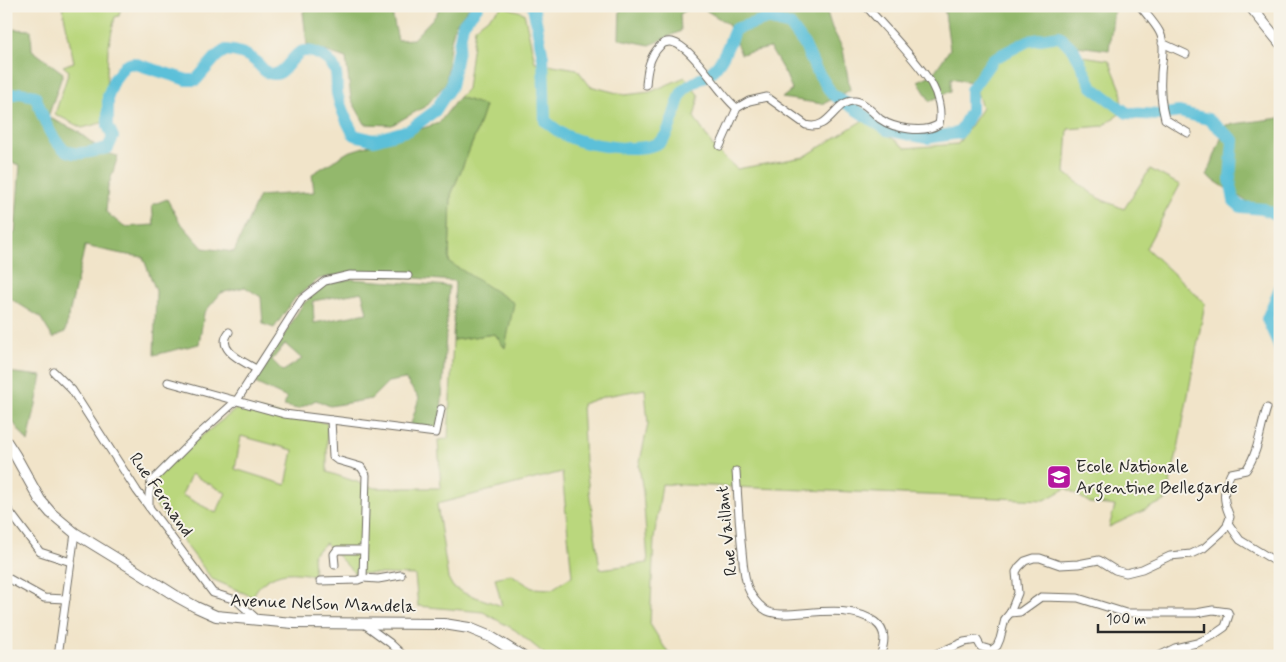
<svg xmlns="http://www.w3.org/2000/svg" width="1286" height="662" font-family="Mynerve,sans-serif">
<rect width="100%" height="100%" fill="#f7f3e8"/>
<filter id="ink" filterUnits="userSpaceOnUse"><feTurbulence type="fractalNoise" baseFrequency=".02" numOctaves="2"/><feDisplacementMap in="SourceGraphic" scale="10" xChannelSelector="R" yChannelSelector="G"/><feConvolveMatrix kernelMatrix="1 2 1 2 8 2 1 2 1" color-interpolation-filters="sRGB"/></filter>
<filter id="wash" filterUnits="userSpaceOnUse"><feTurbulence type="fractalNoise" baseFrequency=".0096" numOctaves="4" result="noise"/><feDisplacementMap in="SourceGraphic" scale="20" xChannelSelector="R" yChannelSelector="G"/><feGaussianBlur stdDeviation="1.12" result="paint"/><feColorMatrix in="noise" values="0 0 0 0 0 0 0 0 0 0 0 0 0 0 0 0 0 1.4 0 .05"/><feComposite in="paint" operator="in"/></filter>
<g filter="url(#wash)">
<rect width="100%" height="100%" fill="#f1e4c9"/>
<g fill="#bad77d" stroke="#728154" fill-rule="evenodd">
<path d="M62,6H121L119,16L115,17L108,49L105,122L82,128L55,114L69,71L63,66L74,62Z"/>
<path d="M503,6L524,13L535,62L577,69L590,86L625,95L650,92L685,77L699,96L694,117L715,149L737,169L804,157L865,119L906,148L958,144L982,108L976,89L995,61L1029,45L1058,41L1076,55L1109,60L1122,92L1121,113L1103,126L1068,129L1065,173L1098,198L1124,209L1150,169L1180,185L1146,248L1205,303L1178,449L1166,500L1109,527L1115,506L1090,503L1066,488L1045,500L662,484L654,539L650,624L668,653L678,656H547L515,630L483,612L418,606L415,575L354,573L326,543L313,554L314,575C305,574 294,572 286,573C272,575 257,584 253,597L212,579L151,499L152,480L166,460L190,445L239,407L327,423V472L375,488H441L438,440L448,439L453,340L495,334L504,347L449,262L451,195L475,136L485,106L459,97L467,89L475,28ZM645,389L648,424L639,466L643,492L648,563L600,569L585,462L582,404L606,396ZM241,436L293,450L286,485L235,469ZM562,472L572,576L552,589L532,588L511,574L495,578L502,606L464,593L453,587L448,578L437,504ZM191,474L226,493L216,513L182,495Z"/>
</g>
<g fill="#93b86c" stroke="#5f724c" fill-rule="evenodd">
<path d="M6,6L10,7V29L31,30L32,50L63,73L48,117L77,131L105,153L118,156L108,187L106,212L124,227L154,225L152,205L167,199L179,221L203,248L234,252L259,196L314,192L312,174L348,152L439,123L459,97L485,106L475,136L451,195L449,262L514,303L505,348L495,334L453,340L455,281L347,273L319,279L295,298L274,328L263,324L261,297L245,287L221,293L204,313L199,344L154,355L156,291L143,257L122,254L85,246L65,332L53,338L40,317L11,299L6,302V237L15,233L20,165L6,161Z"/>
<path d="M308,6H393V18L398,40L413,39L436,15L440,6H470L455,25L450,45L446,83L426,106L392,125L365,124L351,99L346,58L307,45L303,12Z"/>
<path d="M624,6H693L680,14L681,31L650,45L619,39L620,7Z"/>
<path d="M699,6H825L832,28L843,49L850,90L823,104L782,98L792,90L786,75L770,48L741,54L728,24Z"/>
<path d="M944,6H1112L1114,9L1109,50L1077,46L1062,34L1026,39L988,60L971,82L951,78V91L930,101L918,81L933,74L950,49Z"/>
<path d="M1280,118V223L1207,176L1226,125Z"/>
<path d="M350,279L449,286L440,430L410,427L419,398L405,379L388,382L371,399L330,406L316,400L298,409L284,406L287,398L255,383L303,304L325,285ZM362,292L367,313L314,323L313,301ZM285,344L302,359L283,371L272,360Z"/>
<path d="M6,372L42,376L28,442L6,413Z"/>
</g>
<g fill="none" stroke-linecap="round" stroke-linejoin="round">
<g stroke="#5bc0d9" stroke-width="12">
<path d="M533,6L543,57L545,121C552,126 559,133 567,136C586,145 644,155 661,141C671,133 676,103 682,92C687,84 706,78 713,70C724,59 729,43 735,29L767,19L790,25L804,44L815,68L832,94L887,130L927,138L959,133L971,111V90L993,59L1028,41L1059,36L1074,50L1092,87L1127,113L1159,115L1179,112L1208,119L1233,140L1230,179L1234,201L1241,207L1264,209L1280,217"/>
<path d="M6,96L20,93L35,96C43,114 51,148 73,153C84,155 97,150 108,148L113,137L108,126V96L114,80L125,65L133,63L187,80H196L217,56L226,50C235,51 246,53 254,60C261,65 264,75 275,74C287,73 292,53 304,51C316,50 331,60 335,70C338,76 336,86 337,93C340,108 347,122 354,135L374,140L409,130L435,111L451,86L463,24L478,6"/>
<path d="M1280,288L1267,319L1278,343L1280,350"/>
</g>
</g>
</g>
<g filter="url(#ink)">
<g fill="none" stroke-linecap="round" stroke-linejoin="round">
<defs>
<g id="street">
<path d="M1140,6C1146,14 1154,22 1159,31C1166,43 1162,59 1161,73C1160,88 1161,104 1165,119L1188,133"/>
<path d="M1162,43L1186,54"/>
<path d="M646,85C647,71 649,57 660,46C682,24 719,97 737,108"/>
<path d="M720,146L737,108L749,101L767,97L806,125C830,132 835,99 855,101C865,102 873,113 880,119C894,129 925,134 939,124C942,111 938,95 931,83C915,58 886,29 866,6"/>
<path d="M229,332C215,350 243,361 256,369"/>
<path d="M54,372L72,390L137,491L213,593L236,600L257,619"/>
<path d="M168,382L284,414L436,433L441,409"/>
<path d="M736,471C738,498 739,525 742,551C743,563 744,577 748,588C751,596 758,604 764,609C781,624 842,598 875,622C887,631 885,643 880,656"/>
<path d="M6,507L40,552L71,562"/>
<path d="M149,507V494L151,482L198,435L237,400L302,299L325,281L350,275L408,276"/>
<path d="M1228,523L1240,540L1273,560"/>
<path d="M335,565L334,554L337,550H363"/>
<path d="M6,577L44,598L66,599"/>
<path d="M363,578L378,579L401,575"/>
<path d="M320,581L358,580L363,578L366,475L361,467L337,460L333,457L331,420"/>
<path d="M1010,613L1020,612L1041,597L1078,598L1126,613H1196L1213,610L1228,612L1229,615L1225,627L1212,636L1197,643L1175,648L1159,656"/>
<path d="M364,624L390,643L404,656"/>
<path d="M58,656L75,533"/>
<path d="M931,656L964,642L977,640L981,647L988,649V653L997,646L1000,639L1005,619L1010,613L1018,593L1016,572L1019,567L1025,561L1034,558H1040L1060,565L1078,564L1099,560L1115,570L1126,573L1142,569L1170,556L1191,554L1204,548L1222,532L1227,526L1230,517C1223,501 1222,490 1231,473L1246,470C1259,451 1260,429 1267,408"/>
</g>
<g id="secondary">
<path d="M1250,6L1280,43"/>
<path d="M6,441L15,455L40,500L51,513L75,533L119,560L176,596L196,607L216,616L293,623L444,624L469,628L491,637L522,656"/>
</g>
</defs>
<use href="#street" stroke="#706c62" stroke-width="9"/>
<use href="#secondary" stroke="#706c62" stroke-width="12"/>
<use href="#street" stroke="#fff" stroke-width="7"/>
<use href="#secondary" stroke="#fff" stroke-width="10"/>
</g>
</g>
<defs>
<symbol id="school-square" viewBox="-11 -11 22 22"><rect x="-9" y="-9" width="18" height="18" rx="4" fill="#b5179e" stroke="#f7f3e8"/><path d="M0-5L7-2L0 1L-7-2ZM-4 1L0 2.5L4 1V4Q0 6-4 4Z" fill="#fff"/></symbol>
</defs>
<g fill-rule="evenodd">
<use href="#school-square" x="1045" y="463" width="28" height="28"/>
</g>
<g text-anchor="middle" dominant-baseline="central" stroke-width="4" stroke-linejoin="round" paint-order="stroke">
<g font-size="18" fill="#2b2b2b" stroke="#f7f3e8" text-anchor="start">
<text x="1076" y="467">Ecole Nationale<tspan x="1076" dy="21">Argentine Bellegarde</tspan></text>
</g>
<g font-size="18" fill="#2b2b2b" stroke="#f7f3e8">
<text transform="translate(161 495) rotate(55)">Rue Fernand</text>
<text transform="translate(727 531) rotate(-96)">Rue Vaillant</text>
<text transform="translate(323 604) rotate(2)">Avenue Nelson Mandela</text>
</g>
</g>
<rect width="1286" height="662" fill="none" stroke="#f7f3e8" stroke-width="25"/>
<path d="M1098 624v8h106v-8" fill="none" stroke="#2b2b2b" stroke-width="2.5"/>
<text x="1106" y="624" font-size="15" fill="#2b2b2b" stroke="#f7f3e8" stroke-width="4" paint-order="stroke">100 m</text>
</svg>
